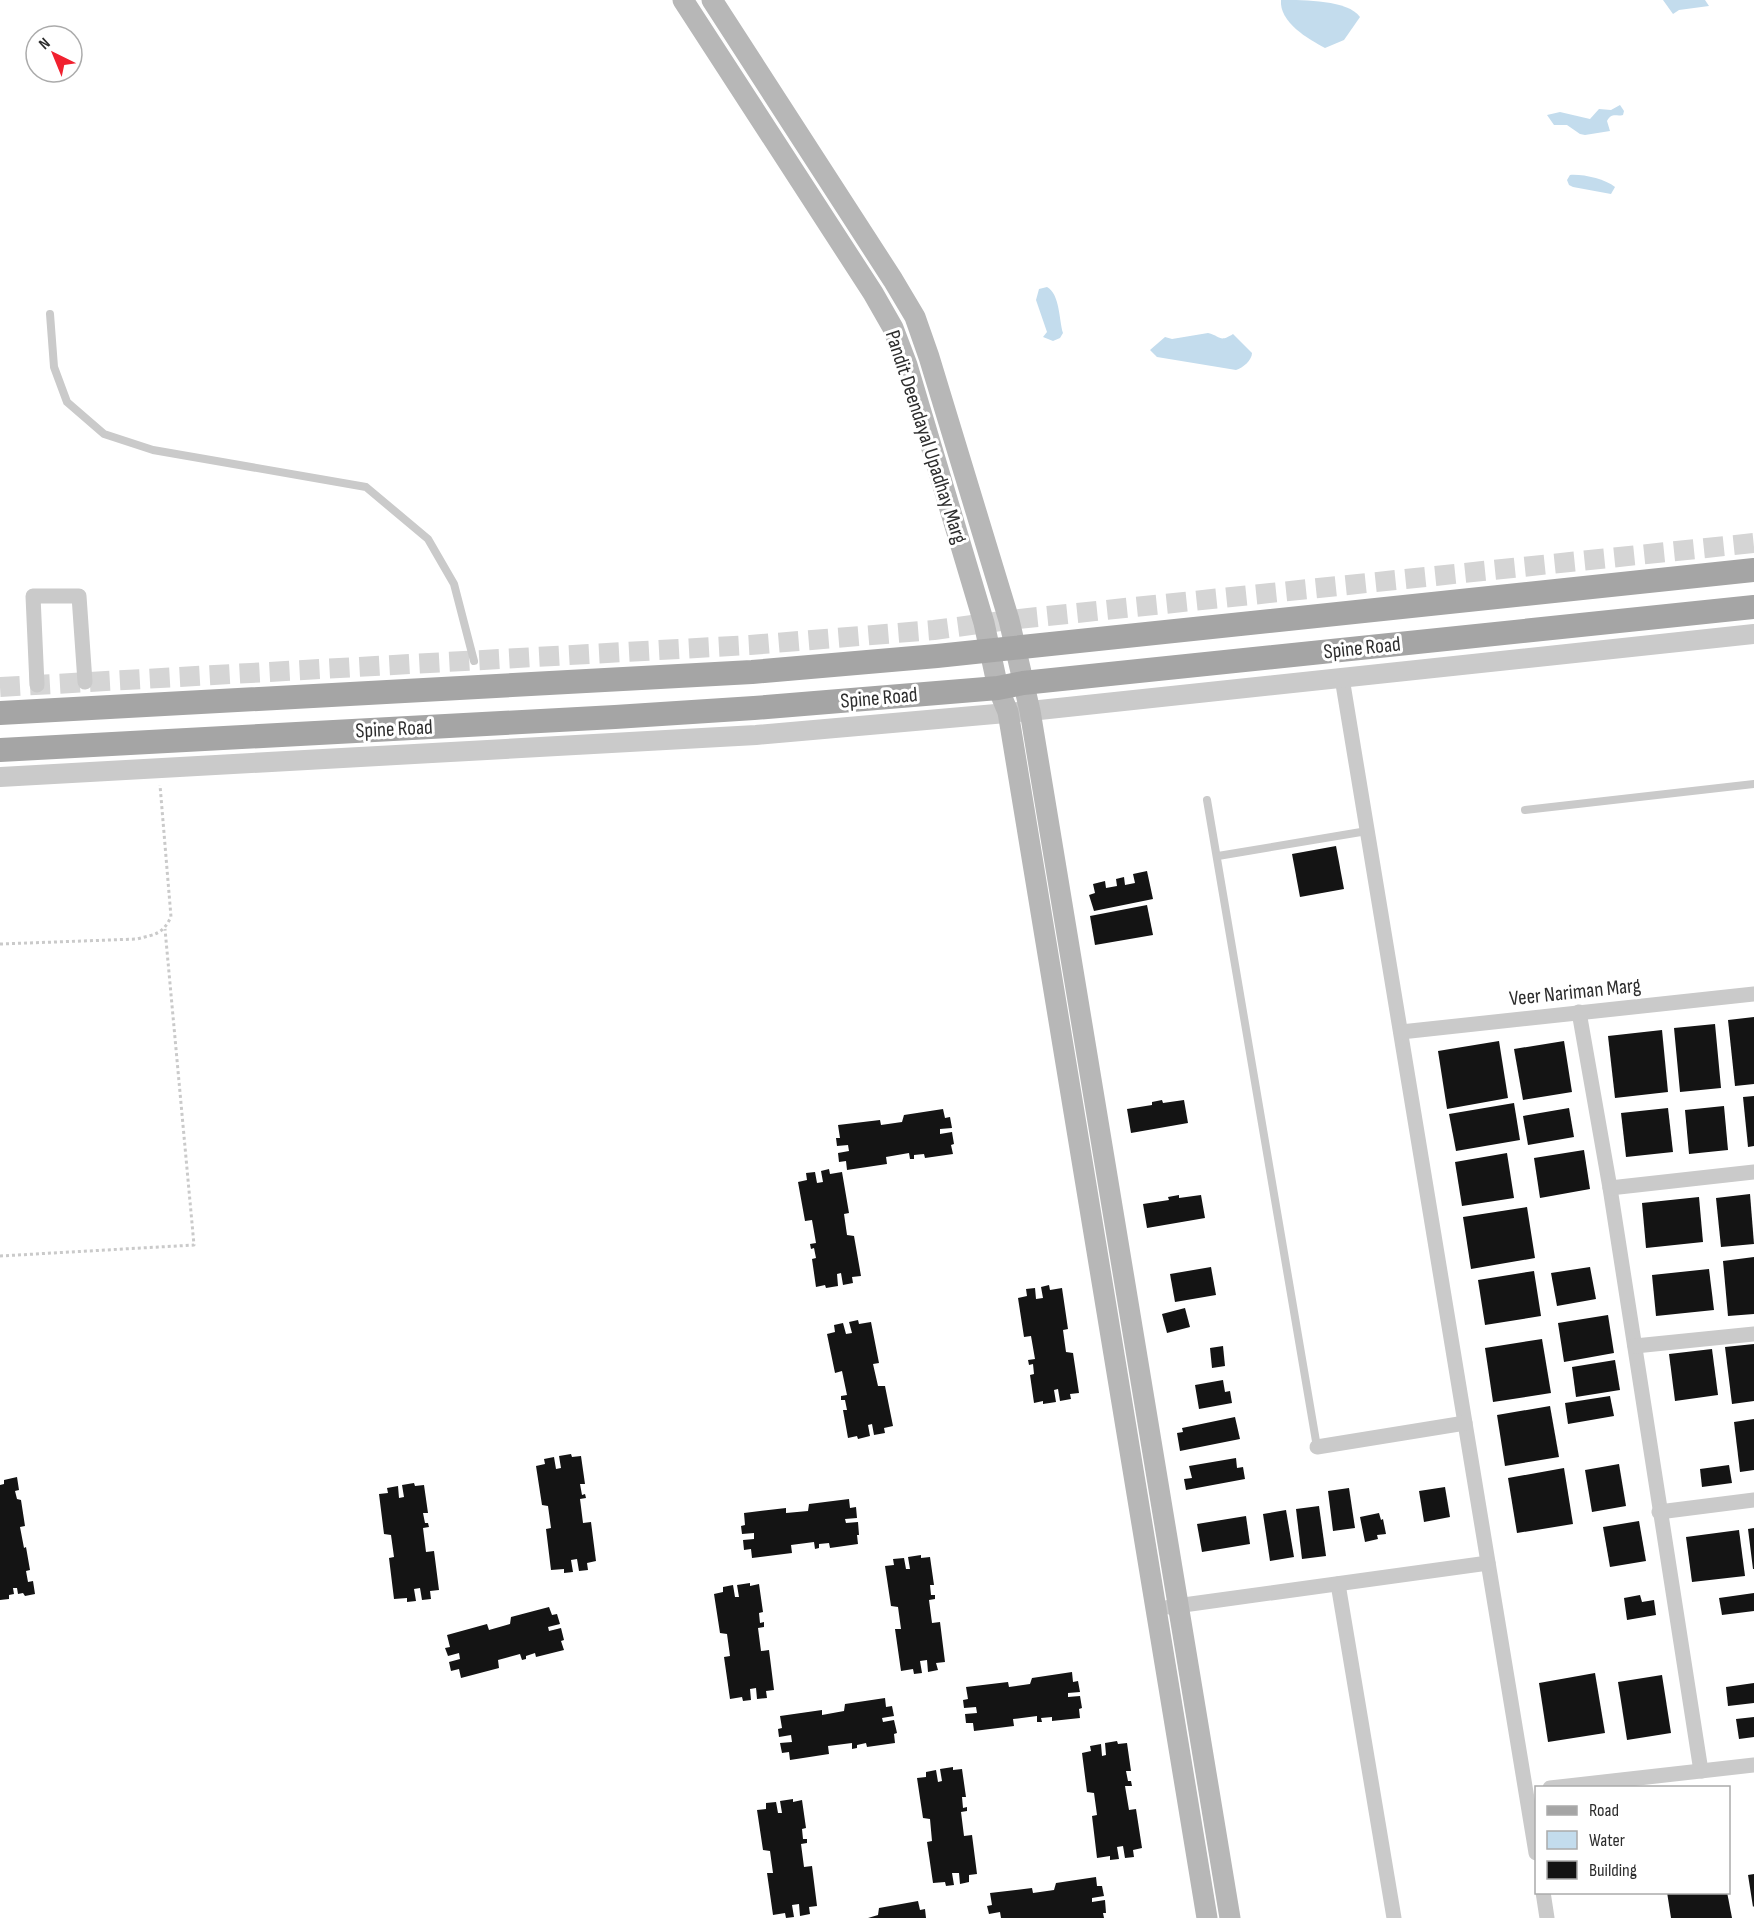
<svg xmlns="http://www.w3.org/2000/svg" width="1754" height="1918" font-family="'Sofia Sans Condensed',sans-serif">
<rect width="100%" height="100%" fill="#fff"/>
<g fill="#c3dced">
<path d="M1281,0C1305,0 1348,0 1360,17L1344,40L1325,48C1308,39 1279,22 1281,0Z"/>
<path d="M1663,0H1705L1709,6L1679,10L1673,14Z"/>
<path d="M1620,105L1624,111L1623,115C1616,117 1612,112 1607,121L1610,131L1585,135L1580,134L1567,125H1554L1547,115L1560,112L1590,119L1599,109L1611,110Z"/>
<path d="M1570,175C1583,174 1605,179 1615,187L1611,194L1573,187L1569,185L1567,180Z"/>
<path d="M1047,287C1060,294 1059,320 1063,333L1060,338L1053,341L1043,337L1047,332L1036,300L1039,289Z"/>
<path d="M1208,333C1221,336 1219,343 1233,334L1252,353C1252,360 1243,368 1236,370L1157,357L1150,350L1165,337L1172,339Z"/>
</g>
<g fill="#141414">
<path d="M1336,846L1344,889L1300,897L1292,854Z"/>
<path d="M1147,871L1153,899L1094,911L1089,895L1095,893L1093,884L1105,881L1106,888L1117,886L1116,879L1124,877L1125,885L1135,883L1133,874Z"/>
<path d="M1147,905L1153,935L1095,945L1090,916Z"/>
<path d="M1754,1017V1084L1735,1086L1728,1020Z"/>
<path d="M1715,1024L1721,1088L1680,1092L1674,1028Z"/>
<path d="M1662,1030L1668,1092L1615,1098L1608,1036Z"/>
<path d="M1499,1041L1508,1098L1447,1109L1438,1051Z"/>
<path d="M1564,1041L1572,1092L1523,1100L1514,1049Z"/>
<path d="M1754,1096V1146L1748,1147L1743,1097Z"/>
<path d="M1162,1100L1163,1103L1184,1100L1188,1123L1131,1133L1127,1109L1152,1105V1102Z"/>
<path d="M1514,1103L1520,1140L1456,1151L1449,1114Z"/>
<path d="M1724,1106L1728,1150L1689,1154L1685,1110Z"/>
<path d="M1569,1108L1574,1137L1528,1145L1523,1116Z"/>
<path d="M1668,1108L1673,1152L1626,1157L1621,1113Z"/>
<path d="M943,1109L945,1118L950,1117L952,1128L940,1129V1134L952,1132L954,1144L951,1145L953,1154L925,1158L924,1154L914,1155V1159H910L909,1153L886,1157L887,1164L847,1170L846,1161L839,1162L838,1153L849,1151L848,1145L837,1146L836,1138H840L838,1125L880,1120L881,1125L902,1122L904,1115Z"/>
<path d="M1584,1150L1590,1189L1540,1198L1534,1158Z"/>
<path d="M1507,1153L1514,1198L1462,1206L1455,1162Z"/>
<path d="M829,1169L830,1174L842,1172L849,1213L844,1214L847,1235L854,1236L861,1276L852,1277L853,1283L843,1285L841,1273L837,1274L838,1286L826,1288L825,1285L816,1287L812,1259L816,1258L814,1248L811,1249L810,1244L816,1243L812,1220L805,1221L798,1182L807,1180L806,1173L815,1172L817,1183L823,1182L821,1171Z"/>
<path d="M1750,1194L1754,1244L1721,1247L1716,1198Z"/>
<path d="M1179,1195V1198L1201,1195L1205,1218L1147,1228L1143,1204L1169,1200L1168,1197Z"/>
<path d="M1699,1197L1703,1242L1646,1248L1642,1203Z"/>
<path d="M1527,1207L1535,1258L1471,1269L1463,1217Z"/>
<path d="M1754,1257V1314L1728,1316L1723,1261Z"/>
<path d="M1211,1267L1216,1295L1175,1302L1170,1274Z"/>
<path d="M1590,1267L1596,1299L1557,1306L1551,1273Z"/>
<path d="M1709,1269L1714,1310L1656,1316L1652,1275Z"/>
<path d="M1534,1271L1541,1316L1485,1325L1478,1280Z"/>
<path d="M1049,1285L1050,1290L1062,1288L1068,1329L1063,1330L1066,1352L1073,1353L1079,1393L1070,1394L1071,1399L1060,1401L1058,1389L1054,1390L1056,1402L1043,1404V1401L1034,1403L1030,1375L1034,1374L1033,1364L1029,1365L1028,1360L1035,1359L1031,1336L1024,1337L1018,1298L1027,1296L1026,1289L1035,1288L1036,1299L1043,1298L1041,1287Z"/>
<path d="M1185,1308L1190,1327L1167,1333L1162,1314Z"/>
<path d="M1608,1315L1614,1353L1564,1362L1558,1323Z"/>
<path d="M858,1320L859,1324L871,1322L879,1363L873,1364L878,1386H885L893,1426L884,1428L885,1433L874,1435L872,1424L868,1425L870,1436L858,1439L857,1436L848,1438L843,1410H847L845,1400H841V1396L847,1395L842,1371L835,1373L827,1334L835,1332L834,1325L843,1323L846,1334L852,1333L849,1322Z"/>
<path d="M1542,1339L1551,1393L1493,1402L1485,1348Z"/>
<path d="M1754,1344V1401L1732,1404L1725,1347Z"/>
<path d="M1223,1346L1225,1366L1212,1368L1210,1348Z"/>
<path d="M1712,1349L1718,1395L1675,1401L1669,1354Z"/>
<path d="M1615,1360L1620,1390L1576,1397L1572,1367Z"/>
<path d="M1223,1380L1225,1392L1230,1391L1232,1403L1199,1409L1195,1385Z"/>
<path d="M1610,1396L1614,1416L1568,1424L1565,1403Z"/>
<path d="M1550,1406L1559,1457L1505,1466L1497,1415Z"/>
<path d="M1235,1417L1240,1439L1180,1451L1177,1433L1183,1432L1182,1428Z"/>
<path d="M1754,1419V1470L1740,1472L1734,1422Z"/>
<path d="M571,1454L572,1457L581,1456L585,1484H580L582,1495L585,1494L586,1498L580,1499L583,1523L591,1522L596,1561L587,1563L588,1570L579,1571L577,1559L571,1560L573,1572L564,1573V1569L551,1570L546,1529L551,1528L548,1506L542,1505L536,1466L545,1464L544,1459L554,1457L556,1469L561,1468L559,1456Z"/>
<path d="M1236,1458L1237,1468L1243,1467L1245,1479L1186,1490L1184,1479L1192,1478L1189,1466Z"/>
<path d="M1619,1464L1626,1506L1592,1512L1585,1470Z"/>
<path d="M1729,1465L1732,1483L1702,1487L1700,1469Z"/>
<path d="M1564,1468L1573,1524L1517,1533L1508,1478Z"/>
<path d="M17,1477L19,1490L15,1491L17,1499L21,1500L25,1526L20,1527L24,1548L26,1547L30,1570L26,1571L28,1582L33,1581L35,1594L25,1596L23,1593L18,1594L17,1588H13L14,1594L9,1595V1599L0,1600V1485L4,1484V1480Z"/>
<path d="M414,1483L415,1486L424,1485L428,1513H423L425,1523H428L429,1527L423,1528L426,1552L434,1551L439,1590L430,1591L431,1599L422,1600L420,1588L414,1589L416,1601L407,1602V1598L394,1599L389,1558L394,1557L391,1535L384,1534L379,1494L388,1493L387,1488L398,1486L399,1498L404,1497L402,1485Z"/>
<path d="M1445,1487L1450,1517L1424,1522L1419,1491Z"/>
<path d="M1349,1488L1355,1528L1333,1531L1328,1491Z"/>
<path d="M849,1499L850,1508L856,1507L857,1518L845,1519L846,1523L858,1522L859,1535H857L858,1544L830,1548L829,1543L819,1544V1548L815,1549L814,1542L791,1545L792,1553L752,1558L751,1549L744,1550L743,1540L754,1539V1533L742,1534L741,1526L745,1525L744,1513L786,1508V1513L808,1511L809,1504Z"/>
<path d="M1319,1506L1326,1556L1302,1559L1296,1509Z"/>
<path d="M1286,1510L1294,1557L1270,1561L1263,1514Z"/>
<path d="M1379,1513L1381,1520L1383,1519L1386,1534L1377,1535L1378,1539L1365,1542L1360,1517Z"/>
<path d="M1246,1516L1250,1544L1202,1552L1197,1524Z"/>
<path d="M1639,1521L1646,1561L1610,1567L1603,1527Z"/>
<path d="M1754,1528V1569H1753L1748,1529Z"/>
<path d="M1739,1530L1745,1576L1692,1582L1686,1537Z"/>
<path d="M921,1555V1558L930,1557L934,1585H930L931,1595H935V1599L929,1600L932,1623L940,1622L945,1662L936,1663L938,1670L928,1672L927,1660L920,1661L922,1673L914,1674L913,1669L901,1671L895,1629H901L898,1607L891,1606L885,1566L894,1565L893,1559L904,1558L906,1569H910L908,1557Z"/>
<path d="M750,1583V1586L759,1584L763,1612L759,1613L760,1623L764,1622V1627L758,1628L761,1651L769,1650L774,1690L766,1691L767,1698L757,1699L756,1688L750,1689L751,1700L743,1701L742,1697L730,1699L724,1657L730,1656L727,1634L720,1633L714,1594L723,1592V1587L733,1585L735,1597H739L737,1585Z"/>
<path d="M1754,1593V1611L1722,1615L1719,1598Z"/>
<path d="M1640,1595L1642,1602L1654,1600L1656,1615L1627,1620L1624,1598Z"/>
<path d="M549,1607L552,1615L557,1614L560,1624L548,1627L549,1631L561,1628L564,1640L561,1641L564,1650L536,1657L535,1653L526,1656V1659L522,1660L520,1654L498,1660L499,1668L461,1678L459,1669L451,1671L449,1662L460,1659L459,1653L448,1656L445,1648L450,1647L447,1635L487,1624L489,1630L510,1624L511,1617Z"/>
<path d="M1072,1672L1073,1682L1078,1681L1080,1692L1068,1693V1697L1080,1696L1082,1708L1079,1709L1080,1718L1052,1721V1717L1041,1718L1042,1722H1037V1716L1013,1719L1014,1726L974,1731L973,1723H966L965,1714L977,1713L976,1707L964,1708L963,1700L968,1699L966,1687L1008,1682L1009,1687L1030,1684L1032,1678Z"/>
<path d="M1595,1673L1605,1733L1548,1742L1539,1683Z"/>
<path d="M1662,1675L1671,1733L1627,1740L1618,1682Z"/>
<path d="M1754,1683V1703L1728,1706L1726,1687Z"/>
<path d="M885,1698L886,1707L892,1706L894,1716L882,1718L883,1722L894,1720L897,1733L894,1734L895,1743L867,1747L866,1743L857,1745V1748L852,1749V1743L828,1746L829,1754L790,1760L789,1752L782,1753L780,1743L792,1742L791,1735L779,1737L778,1729L782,1728L780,1716L822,1710V1715L844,1711L845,1704Z"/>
<path d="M1754,1717V1737L1739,1739L1736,1719Z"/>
<path d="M1117,1741L1118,1744L1127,1743L1131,1771H1126L1128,1781H1131L1132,1786H1125L1129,1810L1136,1809L1142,1848L1133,1850L1134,1857L1125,1858L1123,1846L1117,1847L1119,1859L1110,1860V1856L1097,1858L1092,1816L1097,1815L1094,1793L1087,1792L1082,1753L1091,1751L1090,1746L1101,1744L1102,1756L1106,1755L1105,1743Z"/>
<path d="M953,1767V1770L962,1769L966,1797H962L963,1808L967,1807V1811L961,1812L964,1836L972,1835L977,1874L969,1875V1882L960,1884L959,1873H952L954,1885L946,1886L945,1882L933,1883L927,1842L932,1841L930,1819L923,1818L917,1778L926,1777V1772L936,1770L938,1782L942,1781L940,1769Z"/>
<path d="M793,1799V1802L802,1800L806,1828L802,1829L803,1839H807V1843L801,1844L804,1867L812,1866L817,1906L809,1907L810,1914L800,1916L799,1904L792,1905L794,1917L786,1918L785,1913L773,1915L767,1873H773L770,1851L763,1850L757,1810L766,1809V1803L776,1802L778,1813H782L780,1801Z"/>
<path d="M1754,1874V1906L1753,1907L1748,1875Z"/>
<path d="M1096,1877L1097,1886H1102L1104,1896L1092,1898V1902L1105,1900L1106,1913H1103L1104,1918H1001L1000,1912L989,1914L987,1906L992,1905L990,1893L1032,1888L1033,1893L1054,1890L1056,1883Z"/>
<path d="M1667,1892H1727L1732,1918H1671Z"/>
<path d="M918,1901L920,1910L925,1909L926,1918H868L878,1915L879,1908Z"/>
</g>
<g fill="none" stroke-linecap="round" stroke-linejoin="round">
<path stroke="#d5d5d5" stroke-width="20" stroke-dasharray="20 10" stroke-linecap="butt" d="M0,687L750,645L934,630L1009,620L1754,543"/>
<g stroke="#cacaca" stroke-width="3" stroke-dasharray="3 3" stroke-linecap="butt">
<path d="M0,944L137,939C155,934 162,935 171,917L160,785"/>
<path d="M0,1256L194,1245L165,929"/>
</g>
<g stroke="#cacaca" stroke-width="8">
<path d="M50,314L54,367L67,402L104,434L153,450L366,487L428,539L454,584L474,661"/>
<path d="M1207,800L1317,1447"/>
<path d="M1525,810L1754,784"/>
<path d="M1218,856L1367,831"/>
</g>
<g stroke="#cacaca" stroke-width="15">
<path d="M1342,678L1536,1853"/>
<path d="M37,685L33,596H79L85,682"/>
<path d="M1579,1012L1610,1188L1701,1771"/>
<path d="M1401,1032L1754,994"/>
<path d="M1610,1188L1754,1172"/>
<path d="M1635,1346L1754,1334"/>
<path d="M1317,1447L1465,1423"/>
<path d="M1659,1512L1754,1500"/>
<path d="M1338,1584L1394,1918"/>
<path d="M1169,1607L1488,1563"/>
<path d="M1550,1788L1754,1765"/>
<path d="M1543,1892L1547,1918"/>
</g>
<path stroke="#cacaca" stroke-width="20" d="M0,777L756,735L1030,711L1754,634"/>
<g stroke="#b7b7b7" stroke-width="21">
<path d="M683,0L873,293L893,328L907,365L984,623L998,688L1008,712L1207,1918"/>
<path d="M712,0L893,280L915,317L929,357L1009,620L1030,711L1230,1918"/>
</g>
<g stroke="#a5a5a5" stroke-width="24">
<path d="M0,713L752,672L937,656L1754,570"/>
<path d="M0,750L615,717L754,708L998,688L1023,683L1754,607"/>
</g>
</g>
<g text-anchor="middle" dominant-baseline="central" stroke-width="6" stroke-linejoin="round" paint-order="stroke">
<g font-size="21" fill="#2d2d2d" stroke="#fff">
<text transform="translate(926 437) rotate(72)">Pandit Deendayal Upadhay Marg</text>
<text transform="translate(1362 648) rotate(-6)">Spine Road</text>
<text transform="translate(879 698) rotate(-5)">Spine Road</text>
<text transform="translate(394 729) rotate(-3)">Spine Road</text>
<text transform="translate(1575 992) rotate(-6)">Veer Nariman Marg</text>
</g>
</g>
<rect x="1535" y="1786" width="195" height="108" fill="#ffffff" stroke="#ababab" stroke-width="1.5"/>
<rect x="1547" y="1806" width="30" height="9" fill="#a5a5a5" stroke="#ababab" stroke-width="1.5"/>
<text x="1589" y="1816" font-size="18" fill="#2d2d2d">Road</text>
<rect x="1547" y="1831" width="30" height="18" fill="#c3dced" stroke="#ababab" stroke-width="1.5"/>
<text x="1589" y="1846" font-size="18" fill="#2d2d2d">Water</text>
<rect x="1547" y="1861" width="30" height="18" fill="#141414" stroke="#ababab" stroke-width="1.5"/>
<text x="1589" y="1876" font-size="18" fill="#2d2d2d">Building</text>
<g transform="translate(54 54) rotate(317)"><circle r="28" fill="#ffffff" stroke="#ababab" stroke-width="1.5"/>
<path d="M0-4.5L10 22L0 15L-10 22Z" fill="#f1212f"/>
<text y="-9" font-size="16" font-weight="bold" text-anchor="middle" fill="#2d2d2d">N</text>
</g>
</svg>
